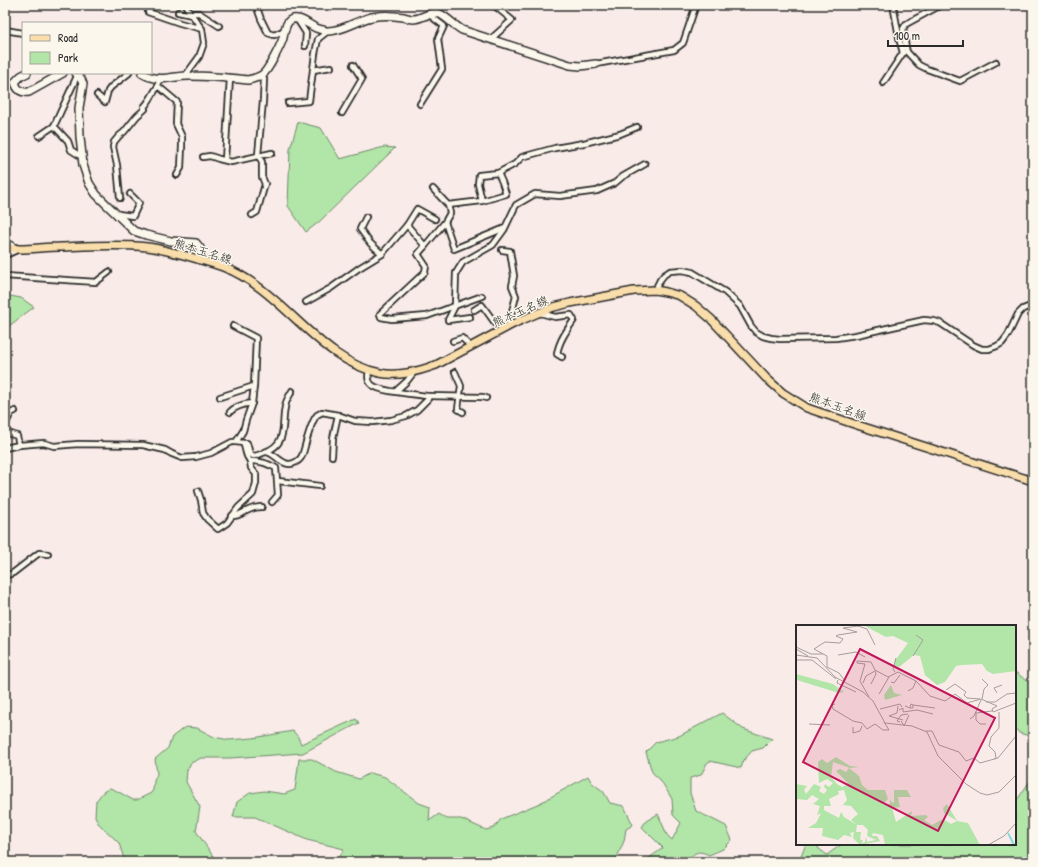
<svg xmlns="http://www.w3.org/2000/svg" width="1038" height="867" font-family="'Patrick Hand','Klee One',sans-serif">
<rect width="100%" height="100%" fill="#f9ebe8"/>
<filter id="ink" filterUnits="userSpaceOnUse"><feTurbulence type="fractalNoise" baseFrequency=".025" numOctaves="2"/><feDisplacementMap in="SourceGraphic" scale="8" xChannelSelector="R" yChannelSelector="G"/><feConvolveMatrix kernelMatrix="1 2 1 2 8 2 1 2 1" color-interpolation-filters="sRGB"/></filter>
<g filter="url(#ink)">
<g fill="#b1e6a8" stroke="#6e886a">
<path d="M298,122L321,128L340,159L384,147L395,148L319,222L306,232L288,206L290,149Z"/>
<path d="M5,295L21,298L34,307L5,329Z"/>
<path d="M1015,672L1033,685V737L1019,733L1015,728Z"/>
<path d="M722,713L743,729L772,739L763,748L752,751L744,760L741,768L710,761L707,763L701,775L690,778V793L696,811L726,826L732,840L723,849L709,855C697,849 694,853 686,862H632L645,861L663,848L642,827L646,821L658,814L667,835L672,840L681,823L673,815L672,799L663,784L652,772L646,752L656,742L679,736Z"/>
<path d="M356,719L359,723L303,753L230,758H201L191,763L187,770L186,782L200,807L196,831L217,862H125L119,843L98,823L95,816L96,801L103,792L110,788L117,791L133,800H137L151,793L153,790L154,781L157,774L155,759L168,748L172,737L185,727L197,728L214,737L229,740L253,738L293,731L298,737L301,744Z"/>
<path d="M299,759H312L336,772L359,779L370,773L385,777L419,803L430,807L429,821L439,814L447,819H461L486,830L494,828L501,819L540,803L588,776L592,783L603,791L610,803L624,806L633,825L626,829L624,841L615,862H337L344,849L307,840L255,817H233L237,802L250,793L265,791L284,794L295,790Z"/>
<path d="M1032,778H1033V862H796L800,859L806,844H818V848L827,855L842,844H1015V803Z"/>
</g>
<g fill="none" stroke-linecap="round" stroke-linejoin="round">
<defs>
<g id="street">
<path d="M256,5L261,19L268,33L274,35L285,30"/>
<path d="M941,5L906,24L903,29L906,48L907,52L919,65L927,69L960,81L996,62"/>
<path d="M148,12L180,23L202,29"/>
<path d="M178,12L192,15"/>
<path d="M191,13H199L219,26"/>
<path d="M297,19L306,33L305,46"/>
<path d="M5,30L23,33"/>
<path d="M491,39L512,20L496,7"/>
<path d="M596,64L674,50L683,43L696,5"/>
<path d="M313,70L331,67"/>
<path d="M185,76L199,57L204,43L202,29L187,8"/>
<path d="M159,79L158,86L177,102L176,124L182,137V146L181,168L177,175"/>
<path d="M883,83L903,53L900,42L893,5"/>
<path d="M97,95L105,102L108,91L111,87L129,73"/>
<path d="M288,103L309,101L315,54L318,39L328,31"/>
<path d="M420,104L442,69L438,39L444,26L428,14"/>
<path d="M342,113L362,79L353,65"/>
<path d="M54,126L68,141L71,150L82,157"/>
<path d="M39,136L54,126L78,74"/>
<path d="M203,157L210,156L219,159L231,162L272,153"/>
<path d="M225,160L230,78"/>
<path d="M498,173L515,164L522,157L555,148L584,143L620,134L637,127"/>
<path d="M433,189L448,205L450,213L445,222"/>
<path d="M120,198L117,165L113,147L114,142L119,136L124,132L137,116L145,109L144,107C150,101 153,93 158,86"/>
<path d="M448,205L482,201L478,184L479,175L498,173L502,182L506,194L482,201"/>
<path d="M118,214L133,216L139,203L130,194"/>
<path d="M252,215L257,212L265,184L262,177V162L258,155L263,101L264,79L261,75"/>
<path d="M366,217L360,229L370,243L382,254"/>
<path d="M407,225L425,246L418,254L426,266L425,272L380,314L381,317L392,319L427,316L482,296"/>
<path d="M5,241L15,247"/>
<path d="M425,246L445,222L454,249L505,228L516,205L535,194L560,196L597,191L615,183L622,177L645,164"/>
<path d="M5,254H8L17,250"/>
<path d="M5,276L96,282L109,272"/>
<path d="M655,290L660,280L664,275L670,271L682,270L692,272L725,292L740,306L751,326L756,332L763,336L771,338L780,339L836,338L856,335L924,320L934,321L940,323L973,345L982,349H989L997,346L1002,343L1008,335L1018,314L1023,309L1033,305"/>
<path d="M306,302L331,288L359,268L382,254L407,225L417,209L435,219"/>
<path d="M474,310L482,305L495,323L507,328L514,304L516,296L512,286L514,276L510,251L502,250"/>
<path d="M540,313L555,317L571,315L574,320C567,330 559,341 557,354L562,357"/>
<path d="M470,317L448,320L455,306L456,273L463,262L493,245L504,230"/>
<path d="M233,326L256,338L254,386"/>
<path d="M453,341L462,338L471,347"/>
<path d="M455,372L461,386L458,409L463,412"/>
<path d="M396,391L407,381L414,372"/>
<path d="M427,396L483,397L486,398"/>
<path d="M220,397L254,386L252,403"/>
<path d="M230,412C235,406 245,404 252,403L246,420L243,431L236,442L243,443H247L250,454L253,456C256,456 263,453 265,452C275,451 283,470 296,462C300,460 302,457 303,453C306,443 311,421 317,415C319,414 321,413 322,412L338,415L355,421L373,422L391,420L406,416L417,410L428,399L427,396C415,394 380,392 372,385C367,381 368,375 369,370"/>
<path d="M5,425L11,413L15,411"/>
<path d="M5,432L17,436L19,445L44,443L54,446L78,444L143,445L165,450L172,454L182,458L196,457L211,453L232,442H236"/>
<path d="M243,443C247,451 244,454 250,461C261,461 266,463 276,468L278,495L272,502"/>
<path d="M5,448L19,445"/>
<path d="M265,452C290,443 280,422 286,403C287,399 290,395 292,391"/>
<path d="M332,456L333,438L338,415"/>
<path d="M278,481L320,486"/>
<path d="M198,491L201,500L203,513L207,519L218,529L227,523L238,508L253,494L256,483V474L251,468L250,461"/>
<path d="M232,516C242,517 248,506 262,507"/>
<path d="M5,576L13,573L39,553L48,554"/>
</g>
<g id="secondary">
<path d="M27,73L21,76L15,82C17,90 21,93 29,92L63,73"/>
<path d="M76,73L81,79L83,84L79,108L80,137L83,165L89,183L96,194L105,203L134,231L146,235L171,241L196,243L200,248V260"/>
<path d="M142,73C159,84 174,75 191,76C210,76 229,78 248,80C253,79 257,78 262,75C268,71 281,45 283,38C284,33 285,25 289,21C297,14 309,25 316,28C319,29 325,31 328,31C342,31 355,22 368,18C380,14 392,15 404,17C407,18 411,19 413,19C423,19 430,10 440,14C445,16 455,26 462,30L570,65L580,66L596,64"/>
</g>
<path id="primary" d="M5,248C10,248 15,249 20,249C33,249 46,247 59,247C88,246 118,244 147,247C158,248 169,252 180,254C194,258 209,262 223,267C283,289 318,361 380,373C399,377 419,371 436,365L515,323L538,313L554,307L570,303L634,291L655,290L666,292L680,296L696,306L711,319L766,378L783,393L807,408L854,424L1033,481"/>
</defs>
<use href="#street" stroke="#2b2b2b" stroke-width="8"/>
<use href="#secondary" stroke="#2b2b2b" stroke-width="10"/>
<use href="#primary" stroke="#2b2b2b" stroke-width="10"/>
<use href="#street" stroke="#fbf7ec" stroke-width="4.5"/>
<use href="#secondary" stroke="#fbf7ec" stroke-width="7"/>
<use href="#primary" stroke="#f9deab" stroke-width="7"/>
</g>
</g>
<g text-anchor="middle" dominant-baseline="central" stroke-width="3" stroke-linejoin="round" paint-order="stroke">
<g font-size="12" fill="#2b2b2b" stroke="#fbf7ec">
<text transform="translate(203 251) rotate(17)">熊本玉名線</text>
<text transform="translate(520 311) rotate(-24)">熊本玉名線</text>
<text transform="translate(838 406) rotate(20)">熊本玉名線</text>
</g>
</g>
<g transform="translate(796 625)">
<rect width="220" height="220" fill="#f9ebe8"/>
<path d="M67,0H220V46L197,49L191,46L186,39L166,40L160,41L149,57L141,60L129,50L124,31L118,30L103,42L99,41L98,37L112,18L97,11L90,12ZM0,49L37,59L48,67L43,68L4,56L0,54ZM95,60L98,68L106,70L89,75L88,70ZM40,132L54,141L63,142L54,143L37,137L35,152L42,160L47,162L52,158L40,146L44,144L50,147L53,143L63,151L66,160L72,165H89L92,174L87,179H94V174L96,178L98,177V165H111L115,172H102L104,182L96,183L100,197L116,186L115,191L130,190L132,192L128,195L136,200L147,194L155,199L161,196L148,188L147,183L151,179L161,196L172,198L184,220H89L87,210L77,208L76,211H81L84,216L64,220L57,213L58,207L54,208L56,212L48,210L42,215L26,211L27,203H12L20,198L25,188L21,190L24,181L17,179L23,174L16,170L11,175L0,174V159L11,161L8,165L10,169L18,159L25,162L23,166L28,169L31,165L28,162L29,159L33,162L37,158L31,154L23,158L22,137L26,134L31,138ZM48,165L51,175L47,180L55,181L62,189L55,195L61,200L48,192L45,187L43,193L28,185V181H35L33,174L43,169L42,166ZM61,200H67L72,205L71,211L80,215L71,217L70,212L69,217L65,219L67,216L64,214L65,207H60Z" fill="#b1e6a8" fill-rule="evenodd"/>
<path fill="none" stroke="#87d9de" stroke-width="2" d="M212,208L218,220"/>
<path fill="none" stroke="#a79e9c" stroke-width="1" d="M62,1L71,4L79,20M0,22L15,29H27M0,24L12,31M0,30L21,33L39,52L67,67L77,76L89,98L116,101L131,107L142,131L170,159L184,168L191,170L203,167L220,150M42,30L60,27L69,32M117,31L127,15L120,10M0,35H16L40,54M99,47L97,44L100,33M186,54L192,60L188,64L186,74M42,55L41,58L60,67M49,56L43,48L31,42V31L18,24L29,17L44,18L47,14L40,11L42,10L61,7L47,3L63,1M95,57L98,58L104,50M67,58L70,51L79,46M75,59L80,49L79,46M150,65L159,59L170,67L168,70L171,73L184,74M112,66L117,63L120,56M201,68L198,63L206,60M83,69L93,52M73,72L64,56L69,39L61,38V36L75,37L79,45L92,52L102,47L120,56L134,71L149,76L159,69L171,78L185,74L201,81L196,84L197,87L220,78M190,77H199L211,69L220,68M39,79L36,80L37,84L57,96L66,98M117,80L139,83M102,81L101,88L93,91L107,95M109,81L114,83L115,79L117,80V83H114M84,84L104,79L106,82M103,85L107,83V87L121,85L137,89M174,94L178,91L185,75M105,96L108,101L113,90M104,97L101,96L105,90L112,89M66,98L71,104L79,99L87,105H93L88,97M13,99L34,100M190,99H184L180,95V88L196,86M57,102V108L64,106L66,101M130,106H136L143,120L163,127L170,136L178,133L184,138L202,133L220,111M198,134L200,133L199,127L193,121L195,112L203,103V87M192,220L208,211L220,198"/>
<path fill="#c2185b" fill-opacity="0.15" stroke="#c2185b" stroke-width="2" d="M64,24L199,93L142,206L7,137Z"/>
<rect width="220" height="220" fill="none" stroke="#2b2b2b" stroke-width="2"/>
</g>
<rect width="1038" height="867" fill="none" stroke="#fbf7ec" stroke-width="20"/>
<rect x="10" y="10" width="1018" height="847" fill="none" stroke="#2b2b2b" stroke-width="1.5" filter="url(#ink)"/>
<rect x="22" y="22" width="130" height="52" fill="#fbf7ec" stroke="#a8a59f"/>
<rect x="30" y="35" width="20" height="6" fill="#f9deab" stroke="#a8a59f"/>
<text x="58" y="42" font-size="12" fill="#2b2b2b">Road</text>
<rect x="30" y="52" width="20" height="12" fill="#b1e6a8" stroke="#a8a59f"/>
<text x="58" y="62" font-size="12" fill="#2b2b2b">Park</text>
<path d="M888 40v6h75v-6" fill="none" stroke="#2b2b2b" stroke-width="2"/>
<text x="894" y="40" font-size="12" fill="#2b2b2b" stroke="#fbf7ec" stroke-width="3" paint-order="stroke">100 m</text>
</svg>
